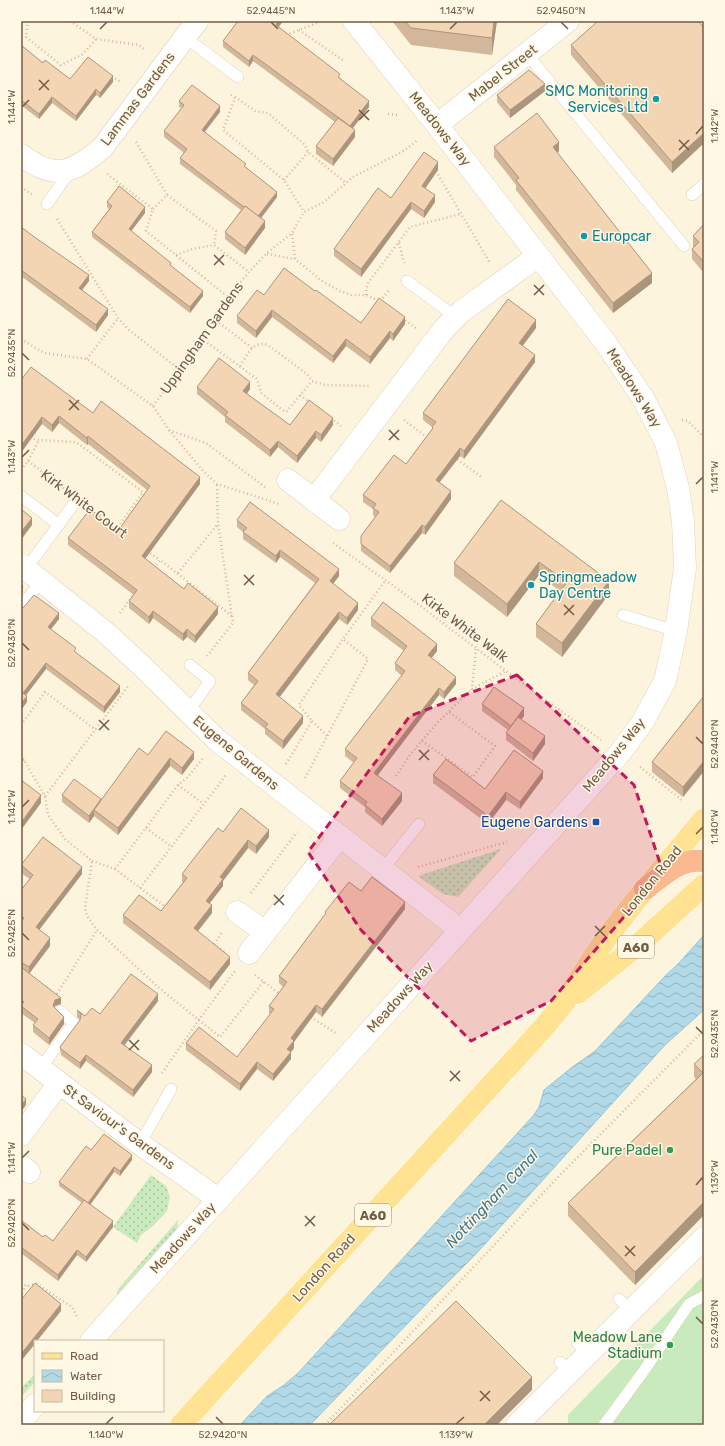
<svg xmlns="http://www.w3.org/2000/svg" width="725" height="1446" font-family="Rubik,sans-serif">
<defs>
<pattern id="grass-dots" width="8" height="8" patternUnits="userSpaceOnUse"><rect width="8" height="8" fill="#c9eabc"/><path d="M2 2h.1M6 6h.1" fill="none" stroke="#a8c19b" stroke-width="1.8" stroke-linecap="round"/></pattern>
<pattern id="water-waves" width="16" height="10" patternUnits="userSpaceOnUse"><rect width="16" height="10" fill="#b1d9e7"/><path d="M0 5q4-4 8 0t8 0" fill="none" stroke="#94b3bd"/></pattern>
</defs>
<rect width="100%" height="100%" fill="#fdf4dd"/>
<g fill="url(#grass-dots)">
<path d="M501,849L458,897L443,894L418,876Z"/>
<path d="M151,1175L166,1186L170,1197L167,1211L153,1226L141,1235L137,1243L113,1227Z"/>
<path d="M178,1220L176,1240L114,1309L118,1289Z"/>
<path d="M35,1374V1382L21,1397V1388Z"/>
</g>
<path fill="#c9eabc" d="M704,1275V1425H568V1415Z"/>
<path fill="url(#water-waves)" stroke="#97c7d9" d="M704,935V1010L665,1045L475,1255L433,1297L310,1425H240L267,1396L284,1385L298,1373L533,1116L539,1107L544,1090L571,1068L595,1051L665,976L678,964Z"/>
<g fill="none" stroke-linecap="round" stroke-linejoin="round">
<defs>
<g id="lane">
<path d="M185,37L238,77"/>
<path d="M527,54L684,246"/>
<path d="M692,195L704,184"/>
<path d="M47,204L71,170"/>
<path d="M407,281L456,317"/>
<path d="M21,496L59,525"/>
<path d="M26,569L73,505"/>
<path d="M21,607L41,581"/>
<path d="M623,615L676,631"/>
<path d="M188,712L210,681L190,665"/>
<path d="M383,869L419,824"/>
<path d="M40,1069L74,1023L60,1011"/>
<path d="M140,1144L171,1089"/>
<path d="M619,1299L631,1311"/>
<path d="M577,1343L588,1354"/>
<path d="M560,1362L570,1372"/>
<path d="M604,1425L643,1372L689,1304L704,1296"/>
</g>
<g id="street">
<path d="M437,125L568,21"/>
<path d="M21,155C55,181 73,173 103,147L197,21"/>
<path d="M288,480L339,519"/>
<path d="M314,500L444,329L462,311L538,256"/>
<path d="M21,565L105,632L143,667L217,740L460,930"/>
<path d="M237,912L265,932"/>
<path d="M249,953L340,836"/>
<path d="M21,1054L140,1144L218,1199"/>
<path d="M21,1135L59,1083"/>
<path d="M21,1166L29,1172"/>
<path d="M517,1425L704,1238"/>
</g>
<g id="secondary">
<path d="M91,1341L620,753L642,723L665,681L676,631L685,568L683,521L678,488L666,443L643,398L605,342L437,125L354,21"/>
<path d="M21,1421L35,1405"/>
</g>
<g id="primary">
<path d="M578,993L638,945L704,885"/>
<path d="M181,1425L544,1027L563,1004L605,940L633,904L704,819"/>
</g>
<path id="highway" d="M645,889C664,875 679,858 704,861"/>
</defs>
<use href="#lane" stroke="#e1d1b9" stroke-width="12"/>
<use href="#street" stroke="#e1d1b9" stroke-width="23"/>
<use href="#secondary" stroke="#e6d3b7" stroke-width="23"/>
<use href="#primary" stroke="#fff" stroke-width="23"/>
<use href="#highway" stroke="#fff" stroke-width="23"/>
<g stroke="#d8b897" stroke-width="2.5" stroke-dasharray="1 3" stroke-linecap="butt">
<path d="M28,21L26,37L61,65L83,54L96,39"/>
<path d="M70,21L96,39L139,45L145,50"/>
<path d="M299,30L344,61"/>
<path d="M286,35L317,23"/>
<path d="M112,76L122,83"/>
<path d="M231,95L235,98L223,130L284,180L304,212"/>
<path d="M235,97L255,111L268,113L305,145L308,152L346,183"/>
<path d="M388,114L398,115"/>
<path d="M136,142L167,195"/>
<path d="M436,171L490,263"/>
<path d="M107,174L153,209L146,231L228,297"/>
<path d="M284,180L308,152"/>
<path d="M21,187L33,195"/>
<path d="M153,209L167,195L216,231L214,245"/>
<path d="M57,219L118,318L129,330L180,370"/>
<path d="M292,234L295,259L322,281L340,291L351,295H366L381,302"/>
<path d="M399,243L404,263"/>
<path d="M267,254L295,259"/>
<path d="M176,255L192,249L214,245L249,272"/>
<path d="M366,295V289L368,283L410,227L461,214"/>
<path d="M380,301L390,289"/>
<path d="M213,318L252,348"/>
<path d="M402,318L416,328"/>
<path d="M201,338L257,379L261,393L281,409L286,412L312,381L325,385L371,386"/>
<path d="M21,339L44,353L87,359L153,406L169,430L204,472L217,484L279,504"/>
<path d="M87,359L118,318"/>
<path d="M240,366C247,356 252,340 268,345L307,374L312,381"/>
<path d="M300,395L309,402"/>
<path d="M153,406L180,370L213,318L228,297L249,272L267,253L292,233L304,212L324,202L353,177L402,152L418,140"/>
<path d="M331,418L341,426"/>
<path d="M404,420L429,439"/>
<path d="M682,420L688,421L704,437"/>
<path d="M169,430L206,443L265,487"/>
<path d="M30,438L39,440L76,442L143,492L117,528"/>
<path d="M454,457L483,478"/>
<path d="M28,461L65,489"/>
<path d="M21,470L28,461L39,440"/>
<path d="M90,508L118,529"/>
<path d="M333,543L402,592L506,671L601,740"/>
<path d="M147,551L160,560"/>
<path d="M154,568L160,560L232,616"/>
<path d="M178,573L217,525"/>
<path d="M120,613L135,593"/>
<path d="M476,649L472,689L506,671"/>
<path d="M207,656L233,623L218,524L217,484"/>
<path d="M312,721L327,736"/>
<path d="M21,725L45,692L96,730"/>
<path d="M422,741L473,777L495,746L449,712"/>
<path d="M21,755L45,796L48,815L65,839L92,861L85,908L87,916L97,930L159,988L220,1037L264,981"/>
<path d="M21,764L24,760"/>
<path d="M286,764L312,721L299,705L343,639"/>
<path d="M640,767L682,800"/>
<path d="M396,776L409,756L438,722L472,689"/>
<path d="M305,778L368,659L343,639L385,581"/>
<path d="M178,785L204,804"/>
<path d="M45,796L129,685"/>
<path d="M146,828L172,847"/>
<path d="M92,861L115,869L167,908"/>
<path d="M418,867L507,842"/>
<path d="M115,869L178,785L188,777L203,758"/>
<path d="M140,888L226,775"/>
<path d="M251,893L297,832"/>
<path d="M214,944L223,931"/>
<path d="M217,946L226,953"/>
<path d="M255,975L281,995"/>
<path d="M57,994L97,930"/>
<path d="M311,1017L337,1034"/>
<path d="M162,1073L198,1021L235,971"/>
<path d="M21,1283L27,1286L37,1284L72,1307L78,1319"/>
<path d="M21,1292L27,1286"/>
<path d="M325,1425L561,1174L704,1030"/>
</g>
<use href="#lane" stroke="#fff" stroke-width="11"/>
<use href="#street" stroke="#fff" stroke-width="22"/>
<use href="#secondary" stroke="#fff" stroke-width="22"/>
<use href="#primary" stroke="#ffe392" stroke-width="22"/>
<use href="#highway" stroke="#fbb990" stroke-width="22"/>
</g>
<g fill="#d2b79a">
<path d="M238,21H283L279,27L340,78L369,107L353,128L355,137L333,166L316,154V146L335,122L253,61L249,67L223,47V41Z"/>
<path d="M392,21H497L492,55L411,45Z"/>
<path d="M704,28V143L672,173L571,55V45Z"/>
<path d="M21,45L43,63L70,79L113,82L100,98L96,95L76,121L52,103L39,119L21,105Z"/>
<path d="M545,91L510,118L497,102V95Z"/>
<path d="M179,101L220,112L205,132L246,168L277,197L261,218L265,228L245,255L225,239V232L241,210L180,164V158L184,153L164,137V131L182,108L179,107Z"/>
<path d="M494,147L559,151L557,153L652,283L613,313L516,190V185L494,157Z"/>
<path d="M438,170L425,188L435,202L424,218L411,209L361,277L334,256V249L391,198Z"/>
<path d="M107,202L145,213L131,231L171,266L203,296L190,313L92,237V232L109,209L107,207Z"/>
<path d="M704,224V273L692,259V249L694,248L693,247V236Z"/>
<path d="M21,227L89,281L82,290L108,315L96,332L21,276Z"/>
<path d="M315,291L361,323L405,324L393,341L390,338L370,364L346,346L333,363L272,317L256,338L237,323V316L264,295Z"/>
<path d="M536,328L523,346L535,362L464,459L460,456L439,483L451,499L425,535L422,533L390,573L361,551V536L375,517L373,515V509L363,502V495L406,464L432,429V427L423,420V413Z"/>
<path d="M21,380L93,413L200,484L145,559L184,589L218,614L195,643L187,637L183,641L153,618L149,624L129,608V601L134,595L68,545V538L118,531L147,490L88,444L87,445L59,423L52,432L42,424Z"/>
<path d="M197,387L250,389L247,394L290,425H333L321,442L316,438L297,463L278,447L270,457L225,422V417L197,394Z"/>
<path d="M501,500L609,594L562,657L536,637V624L560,591L539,575L507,617L454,576V563Z"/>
<path d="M237,520L339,576L333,584L358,610L347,625L339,619L279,697L303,723L283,749L265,734V729L241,710V703L254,685L248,680V673L315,583L280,557L276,563L243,539V532L237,527Z"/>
<path d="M21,608L59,619L51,629L76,653L120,692L104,713L46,669L26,695L27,702L21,710Z"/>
<path d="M371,618L437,651L431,658L456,684L444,699L439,695L378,775L402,801L382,826L365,812V807L340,788V781L354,763L345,756V749L402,676L395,670V663L404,651L371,626Z"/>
<path d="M704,696V771L683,797L652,772V762Z"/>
<path d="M482,704L524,716L521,719L545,744L533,761L506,740V733L508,730L482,711Z"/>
<path d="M148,755L194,759L182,775L170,766L118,835L94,816L89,823L62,802V795L101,799Z"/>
<path d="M433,775L485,789L543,778L520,809L506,800L488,824L433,783Z"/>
<path d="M223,832L269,837L256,854L248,848L223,881V886L210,903L212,913L198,931L230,964L210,990L123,923V915L161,911L183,882H182V874Z"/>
<path d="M21,865L82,874L39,930L50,946L29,973L61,1004L55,1006V1008L64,1024L49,1045L33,1032V1025L35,1023L21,1013V890L30,879L21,873Z"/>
<path d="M361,891L405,909L322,1017L316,1012L294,1042V1048L291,1052V1059L273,1081L257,1069L240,1091L186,1050V1043L237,1057L270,1014L269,1013V1006L283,987L279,983V976L325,915V912Z"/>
<path d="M158,1001L125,1045L152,1072L133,1097L86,1061L80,1069L61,1055L60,1047L80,1020L77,1017V1010L85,1016L100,1014Z"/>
<path d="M704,1055V1215L635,1285L568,1216V1203L696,1079L694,1077V1064Z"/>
<path d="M91,1150L132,1160L120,1176L114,1172L90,1204L113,1227L86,1262L77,1255L58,1281L21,1253V1220L43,1237L53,1241L82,1203L59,1186V1182Z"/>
</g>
<g fill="#ab957d">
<path d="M278,21H283L276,30V25Z"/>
<path d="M494,21H497L492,55V38Z"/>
<path d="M253,55V61L249,67V61Z"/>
<path d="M113,76V82L100,98V93Z"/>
<path d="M545,84V91L510,118V110Z"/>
<path d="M96,89V95L76,121V116Z"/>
<path d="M52,97V103L39,119V114Z"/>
<path d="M369,101V107L349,133V127Z"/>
<path d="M220,106V112L202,135V130Z"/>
<path d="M355,130V137L333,166V159Z"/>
<path d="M704,133V143L672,173V162Z"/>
<path d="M559,142V151L553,157V147Z"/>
<path d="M438,162V170L422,193V186Z"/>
<path d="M277,192V197L258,222V217Z"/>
<path d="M435,195V202L424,218V211Z"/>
<path d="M411,202V209L361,277V269Z"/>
<path d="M145,207V213L129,234V229Z"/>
<path d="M265,221V228L245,255V248Z"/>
<path d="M652,273V283L613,313V303Z"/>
<path d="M89,275V281L79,294V288Z"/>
<path d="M203,291V296L190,313V307Z"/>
<path d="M108,309V315L96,332V325Z"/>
<path d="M272,310V317L256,338V331Z"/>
<path d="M405,317V324L393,341V334Z"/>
<path d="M536,320V328L519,350V343Z"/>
<path d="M390,331V338L370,364V357Z"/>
<path d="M346,339V346L333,363V356Z"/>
<path d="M535,355V362L464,459V451Z"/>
<path d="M250,382V389L243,398V391Z"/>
<path d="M59,416V423L52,432V425Z"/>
<path d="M42,417V424L21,453V446Z"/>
<path d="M333,418V425L321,442V435Z"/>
<path d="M316,431V438L297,463V456Z"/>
<path d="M88,436V444L87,445V438Z"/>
<path d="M278,441V447L270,457V450Z"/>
<path d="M460,448V456L436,487V480Z"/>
<path d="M200,477V484L142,563V556Z"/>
<path d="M451,491V499L425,535V527Z"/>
<path d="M32,518V525L21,540V532Z"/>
<path d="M422,525V533L390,573V566Z"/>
<path d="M280,550V557L276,563V556Z"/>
<path d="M539,562V575L507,617V604Z"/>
<path d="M339,569V576L330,588V581Z"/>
<path d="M609,581V594L562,657V643Z"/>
<path d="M23,586V592L21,596V590Z"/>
<path d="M358,603V610L347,625V618Z"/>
<path d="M218,607V614L195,643V636Z"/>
<path d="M153,611V618L149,624V617Z"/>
<path d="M339,612V619L276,702V694Z"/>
<path d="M59,613V619L48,633V627Z"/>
<path d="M187,629V637L183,641V634Z"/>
<path d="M437,644V651L428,663V655Z"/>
<path d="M46,663V669L23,699V693Z"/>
<path d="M456,677V684L444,699V692Z"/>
<path d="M120,686V692L104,713V707Z"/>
<path d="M439,688V695L374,780V773Z"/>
<path d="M27,696V702L21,710V704Z"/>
<path d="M524,708V716L511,733V726Z"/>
<path d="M303,716V723L283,749V741Z"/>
<path d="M545,736V744L533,761V753Z"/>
<path d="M194,752V759L182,775V768Z"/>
<path d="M170,758V766L118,835V828Z"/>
<path d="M704,761V771L683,797V787Z"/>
<path d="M543,771V778L520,809V802Z"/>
<path d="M506,792V800L488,824V816Z"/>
<path d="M402,793V801L382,826V819Z"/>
<path d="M41,795V803L21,830V823Z"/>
<path d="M94,810V816L89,823V816Z"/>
<path d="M269,830V837L256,854V846Z"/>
<path d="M248,840V848L223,881V886L206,908V901L220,877Z"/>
<path d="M82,867V874L36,934V927Z"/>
<path d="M405,902V909L322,1017V1009Z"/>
<path d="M212,905V913L194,936V928Z"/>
<path d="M50,938V946L29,974V967Z"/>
<path d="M230,957V964L210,990V982Z"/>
<path d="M158,994V1001L121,1049V1043Z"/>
<path d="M61,998V1004L55,1006L53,1013V1006L55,1000Z"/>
<path d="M316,1005V1012L294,1042V1048L291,1052V1059L273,1081V1074L287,1049L291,1038Z"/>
<path d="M64,1017V1024L49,1045V1038Z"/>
<path d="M86,1055V1061L80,1069V1063Z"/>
<path d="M257,1062V1069L240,1091V1084Z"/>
<path d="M152,1065V1072L133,1097V1090Z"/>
<path d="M26,1099V1105L21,1112V1106Z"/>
<path d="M132,1155V1160L120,1176V1171Z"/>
<path d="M114,1167V1172L88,1208V1203Z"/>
<path d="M704,1202V1215L635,1285V1272Z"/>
<path d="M113,1221V1227L86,1262V1257Z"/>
<path d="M77,1250V1255L58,1281V1275Z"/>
<path d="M61,1304V1311L37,1341H35V1344L21,1361V1354Z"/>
<path d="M532,1377V1390L497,1425H484Z"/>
</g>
<g fill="#f4d5b3" stroke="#ab957d">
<path d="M238,21H278L276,25L340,74L338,77L369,101L350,126L253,55L249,61L223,41Z"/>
<path d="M405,21H494L492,38L411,28Z"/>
<path d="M598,21H698L704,28V133L672,162L571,45Z"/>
<path d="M21,45L43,63L45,60L70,79L88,57L113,76L100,93L96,89L76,116L52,97L39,114L21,100Z"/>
<path d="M529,70L545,84L510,110L497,95Z"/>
<path d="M192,85L220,106L202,130L246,164L244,166L277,192L258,216L245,206L244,207L180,158L187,149L164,131L184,105L179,101Z"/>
<path d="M537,113L559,142L553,147L652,273L613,303L516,180L519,178L494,147Z"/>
<path d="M338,118L355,130L333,159L316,146Z"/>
<path d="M424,152L438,162L422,186L435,195L424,211L411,202L361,269L334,249L378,188L391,198Z"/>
<path d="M119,186L145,207L129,229L171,263L170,265L203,291L190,307L92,232L112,206L107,202Z"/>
<path d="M245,206L265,221L245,248L225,232Z"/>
<path d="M704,224V262L692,249L699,242L693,236Z"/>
<path d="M21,227L33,236L89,275L79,288L108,309L96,325L21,270Z"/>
<path d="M284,268L315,291L316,290L361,323L379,298L405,317L393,334L390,331L370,357L346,339L333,356L272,310L256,331L237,316L257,290L264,295Z"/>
<path d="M508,299L536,320L519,343L535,355L464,451L460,448L436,480L451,491L425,527L422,525L390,566L361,544V536L379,512L373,508L376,504L363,495L394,455L406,464L433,428L432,427L436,422L423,413Z"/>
<path d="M219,358L250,382L243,391L290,425L309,400L333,418L321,435L316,431L297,456L278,441L270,450L225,415L228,412L197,387Z"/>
<path d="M31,367L93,413L101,401L200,477L142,556L184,589L188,583L218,607L195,636L187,629L183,634L153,611L149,617L129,601L137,590L68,538L90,509L118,531L150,486L88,436L87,438L59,416L52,425L42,417L21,446V380Z"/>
<path d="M501,500L609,581L562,643L536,624L567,582L539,562L507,604L454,563Z"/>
<path d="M250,502L339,569L330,581L358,603L347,618L339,612L276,694L303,716L283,741L265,727L268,724L241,703L258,681L248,673L319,579L280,550L276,556L243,532L247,528L237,520Z"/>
<path d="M21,509L32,518L21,532Z"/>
<path d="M21,584L23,586L21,590Z"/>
<path d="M34,595L59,613L48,627L76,648L74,651L120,686L104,707L46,663L23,693L27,696L21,704V608L24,607Z"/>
<path d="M383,602L437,644L428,655L456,677L444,692L439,688L374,773L402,793L382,819L365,805L367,802L340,781L357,758L345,749L405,671L395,663L407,646L371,618Z"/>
<path d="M494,687L524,708L511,726L482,704Z"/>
<path d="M704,696V761L683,787L652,762Z"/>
<path d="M518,717L545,736L533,753L506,733Z"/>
<path d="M166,731L194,752L182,768L170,758L118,828L94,810L139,748L148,755Z"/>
<path d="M514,750L543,771L520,802L506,792L488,816L433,775L446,759L485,789Z"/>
<path d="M74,779L101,799L89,816L62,795Z"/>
<path d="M21,780L41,795L21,823Z"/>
<path d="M241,808L269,830L256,846L248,840L220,877L223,879L206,901L212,905L194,928L230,957L210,982L123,915L139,895L161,911L187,878L182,874L195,857L218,828L223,832Z"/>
<path d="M43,837L82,867L36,927L50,938L29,967L21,962V922L24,918L21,916V890L33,875L21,865Z"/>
<path d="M372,877L405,902L322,1009L316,1005L291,1038L294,1041L287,1049L291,1052L273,1074L257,1062L240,1084L186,1043L199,1027L237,1057L274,1009L269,1006L287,982L279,976L326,913L325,912L349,882L361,891Z"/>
<path d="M21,967L61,998L55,1000L53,1006L64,1017L49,1038L33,1025L38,1019L21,1006V1005L24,1002L21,1000Z"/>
<path d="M131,974L158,994L121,1043L152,1065L133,1090L86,1055L80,1063L61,1049L60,1047L80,1020L81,1014L77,1010L85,1016L92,1008L100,1014Z"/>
<path d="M704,1055V1202L635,1272L568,1203L703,1073L694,1064Z"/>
<path d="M21,1095L26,1099L21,1106Z"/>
<path d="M104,1134L132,1155L120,1171L114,1167L88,1203L84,1200L59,1182L86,1146L91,1150Z"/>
<path d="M84,1200L113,1221L86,1257L77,1250L58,1275L21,1247V1220L43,1237L45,1235L53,1241Z"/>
<path d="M35,1283L61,1304L21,1354V1300Z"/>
<path d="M456,1301L532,1377L484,1425H329Z"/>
</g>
<path fill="#c2185b" fill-opacity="0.2" stroke="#c2185b" stroke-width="3" stroke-dasharray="8 5" stroke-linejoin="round" d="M517,675L634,785L663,872L551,1001L471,1041L361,930L308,852L410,716Z"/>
<path fill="none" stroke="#735b45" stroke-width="1.5" d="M271,22L278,29M561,22L568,29M100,29L107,22M450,29L457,22M39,80L49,90M39,90L49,80M22,107L29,100M359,110L369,120M359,120L369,110M696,134L703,126M679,140L689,150M679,150L689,140M214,255L224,265M214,265L224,255M534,285L544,295M534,295L544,285M22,353L29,360M69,400L79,410M69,410L79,400M389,430L399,440M389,440L399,430M22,457L29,450M696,484L703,477M244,575L254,585M244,585L254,575M564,605L574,615M564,615L574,605M22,643L29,650M99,720L109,730M99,730L109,720M696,737L703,744M419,750L429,760M419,760L429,750M22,807L29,800M696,834L703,827M274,895L284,905M274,905L284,895M595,926L605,936M22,933L29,940M595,936L605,926M696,1027L703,1034M129,1040L139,1050M129,1050L139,1040M450,1071L460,1081M450,1081L460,1071M22,1158L29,1151M696,1185L703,1177M305,1216L315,1226M22,1223L29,1230M305,1226L315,1216M625,1246L635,1256M625,1256L635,1246M696,1317L703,1324M480,1391L490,1401M480,1401L490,1391M216,1417L223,1424M106,1424L113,1417M456,1424L464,1417"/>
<g fill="#0f9aa8" stroke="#fff8e4" stroke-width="1.5">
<circle cx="656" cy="99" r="4"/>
<circle cx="584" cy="236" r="4"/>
<circle cx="531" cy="585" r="4"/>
</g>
<rect fill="#1a4fb4" stroke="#fff8e4" stroke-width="1.5" x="592" y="818" width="8" height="8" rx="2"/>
<g fill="#2e9e5b" stroke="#fff8e4" stroke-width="1.5">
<circle cx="670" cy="1150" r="4"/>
<circle cx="670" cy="1345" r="4"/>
</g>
<g text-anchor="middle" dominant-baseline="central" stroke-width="3" stroke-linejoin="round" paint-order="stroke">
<g fill="#fff8e4" stroke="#9d8a75" stroke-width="1">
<rect x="618" y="936" width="36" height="22" rx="3"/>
<rect x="355" y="1204" width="36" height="22" rx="3"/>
</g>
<g font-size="13" font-weight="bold" fill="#735b45">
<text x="636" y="947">A60</text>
<text x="373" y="1215">A60</text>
</g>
<g font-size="14" fill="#735b45" stroke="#fff8e4">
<text transform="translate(503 73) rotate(-38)">Mabel Street</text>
<text transform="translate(138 99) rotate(-53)">Lammas Gardens</text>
<text transform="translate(440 129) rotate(52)">Meadows Way</text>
<text transform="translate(202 338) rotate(-55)">Uppingham Gardens</text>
<text transform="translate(634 388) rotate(58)">Meadows Way</text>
<text transform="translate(84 504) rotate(37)">Kirk White Court</text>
<text transform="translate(465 628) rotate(37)">Kirke White Walk</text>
<text transform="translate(236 753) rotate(40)">Eugene Gardens</text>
<text transform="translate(614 755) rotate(-51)">Meadows Way</text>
<text transform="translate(652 881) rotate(-51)">London Road</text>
<text transform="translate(400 997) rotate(-48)">Meadows Way</text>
<text transform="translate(119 1127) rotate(36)">St Saviour's Gardens</text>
<text transform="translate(183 1238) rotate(-48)">Meadows Way</text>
<text transform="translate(324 1268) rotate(-48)">London Road</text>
</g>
<g font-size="14" fill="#0d838f" stroke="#fff8e4" text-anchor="start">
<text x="648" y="91" text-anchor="end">SMC Monitoring<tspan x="648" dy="16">Services Ltd</tspan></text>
<text x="592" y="236">Europcar</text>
<text x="539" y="577">Springmeadow<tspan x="539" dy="16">Day Centre</tspan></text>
</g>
<g font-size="14" fill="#164399" stroke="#fff8e4" text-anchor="end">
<text x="588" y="822">Eugene Gardens</text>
</g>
<g font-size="14" fill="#27864d" stroke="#fff8e4" text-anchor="end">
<text x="662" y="1150">Pure Padel</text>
<text x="662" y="1337">Meadow Lane<tspan x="662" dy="16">Stadium</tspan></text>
</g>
<g font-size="15" font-style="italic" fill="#41788f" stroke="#fff8e4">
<text transform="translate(492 1199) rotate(-47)">Nottingham Canal</text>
</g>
</g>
<rect width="725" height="1446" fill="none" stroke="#fff8e4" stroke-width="44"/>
<rect x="34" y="1340" width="130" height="72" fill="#fff8e4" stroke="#c7b9a4"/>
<rect x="42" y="1353" width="20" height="6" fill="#ffe392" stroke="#c7b9a4"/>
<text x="70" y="1360" font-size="12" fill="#735b45">Road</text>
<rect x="42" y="1370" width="20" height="12" fill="url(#water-waves)" stroke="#c7b9a4"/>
<text x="70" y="1380" font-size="12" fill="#735b45">Water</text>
<rect x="42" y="1390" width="20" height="12" fill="#f4d5b3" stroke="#c7b9a4"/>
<text x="70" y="1400" font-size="12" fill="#735b45">Building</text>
<rect x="22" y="22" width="681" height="1402" fill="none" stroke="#735b45" stroke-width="1.5"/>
<g font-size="10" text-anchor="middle" fill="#735b45">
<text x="107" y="14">1.144°W</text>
<text x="271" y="14">52.9445°N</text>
<text x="457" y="14">1.143°W</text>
<text x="561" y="14">52.9450°N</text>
<text transform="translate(11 107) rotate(-90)" y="4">1.144°W</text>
<text transform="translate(714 126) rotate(-90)" y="4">1.142°W</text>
<text transform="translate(11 353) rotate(-90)" y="4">52.9435°N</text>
<text transform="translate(11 457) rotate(-90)" y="4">1.143°W</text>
<text transform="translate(714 477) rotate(-90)" y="4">1.141°W</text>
<text transform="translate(11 643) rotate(-90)" y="4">52.9430°N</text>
<text transform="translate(714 744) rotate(-90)" y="4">52.9440°N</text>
<text transform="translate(11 807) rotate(-90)" y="4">1.142°W</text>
<text transform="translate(714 827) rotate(-90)" y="4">1.140°W</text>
<text transform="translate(11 933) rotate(-90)" y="4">52.9425°N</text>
<text transform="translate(714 1034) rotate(-90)" y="4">52.9435°N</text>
<text transform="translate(11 1158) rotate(-90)" y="4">1.141°W</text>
<text transform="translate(714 1177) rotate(-90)" y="4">1.139°W</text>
<text transform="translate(11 1223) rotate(-90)" y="4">52.9420°N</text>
<text transform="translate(714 1324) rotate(-90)" y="4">52.9430°N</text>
<text x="106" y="1438">1.140°W</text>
<text x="223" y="1438">52.9420°N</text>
<text x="456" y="1438">1.139°W</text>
</g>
</svg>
